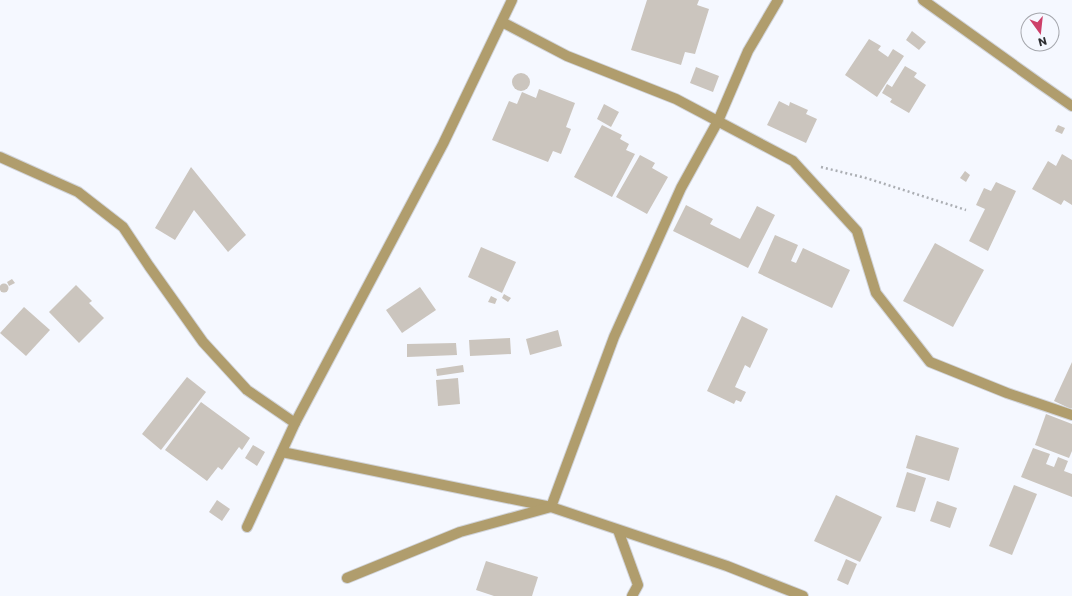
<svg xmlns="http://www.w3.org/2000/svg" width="1072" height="596" font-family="Poppins,sans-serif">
<rect width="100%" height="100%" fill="#f5f8ff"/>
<g fill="#cbc5be">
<path d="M647,0H699L697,5L709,9L695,54L685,52L681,65L631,50Z"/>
<path d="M912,31L926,42L919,50L906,40Z"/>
<path d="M869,39L881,46L878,50L888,57L893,49L904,56L877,97L845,75Z"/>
<path d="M905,66L917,73L914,77L926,85L909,113L890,102L892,99L882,93L887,84L892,87Z"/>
<path d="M696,67L719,76L713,92L690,83Z"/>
<circle cx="521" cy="82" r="9"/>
<path d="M539,89L575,103L566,127L571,129L561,154L553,151L548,162L492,140L509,101L517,104L522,92L536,98Z"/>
<path d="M779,101L789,106L790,102L808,110L806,114L817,119L806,143L767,125Z"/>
<path d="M604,104L619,112L611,127L597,119Z"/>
<path d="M602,125L622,135L620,139L629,144L626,150L635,154L612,197L574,177Z"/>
<path d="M1058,125L1065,128L1062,134L1055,131Z"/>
<path d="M1062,154L1072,160V205L1064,200L1061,205L1032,189L1048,161L1056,166Z"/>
<path d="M640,155L655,163L652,168L668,177L647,214L616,197Z"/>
<path d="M191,167L246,235L228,252L194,210L175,240L155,228Z"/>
<path d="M965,171L970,175L966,182L960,178Z"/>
<path d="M996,182L1016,191L988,251L969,241L985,209L976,205L984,188L991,191Z"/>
<path d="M686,205L713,219L710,224L740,239L757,206L775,215L748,268L673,231Z"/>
<path d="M775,235L798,245L791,261L796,263L803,248L850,270L832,308L758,273Z"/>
<path d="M935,243L984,270L953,327L903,301Z"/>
<path d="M481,247L516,262L502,293L468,277Z"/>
<path d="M12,279L15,283L9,286L7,282Z"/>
<circle cx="4" cy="288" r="4.5"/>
<path d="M76,285L92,301L89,303L104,318L79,343L49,312Z"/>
<path d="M420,287L436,310L402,333L386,310Z"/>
<path d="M504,294L511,298L508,302L502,298Z"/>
<path d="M491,296L497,299L495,304L488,302Z"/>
<path d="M24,307L50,330L26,356L0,333Z"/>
<path d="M742,316L768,329L750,368L745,365L735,387L746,392L741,402L736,400L734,404L707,391Z"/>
<path d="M558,330L562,346L530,355L526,339Z"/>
<path d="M510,338L511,354L470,356L469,340Z"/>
<path d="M456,343L457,355L407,357V344Z"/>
<path d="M1072,362V408L1071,409L1054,401Z"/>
<path d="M463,365L464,372L437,376L436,369Z"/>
<path d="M187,377L206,392L161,450L142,434Z"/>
<path d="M458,378L460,404L438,406L436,380Z"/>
<path d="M201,402L250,438L242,450L239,447L222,470L218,467L207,481L165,450Z"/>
<path d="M1046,414L1072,424V451L1069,458L1035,445Z"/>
<path d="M916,435L959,448L949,481L906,468Z"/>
<path d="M253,445L265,452L257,466L245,458Z"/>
<path d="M1033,448L1050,454L1046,464L1054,467L1058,457L1068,461L1064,471L1072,474V497L1021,477Z"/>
<path d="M907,472L926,478L915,512L896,507Z"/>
<path d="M1014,485L1037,494L1012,555L989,546Z"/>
<path d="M836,495L882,517L860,562L814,541Z"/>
<path d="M217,500L230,509L222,521L209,512Z"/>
<path d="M937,501L957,508L950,528L930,521Z"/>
<path d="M846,559L857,564L848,585L837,580Z"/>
<path d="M486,561L538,577L532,596H494L476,590Z"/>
</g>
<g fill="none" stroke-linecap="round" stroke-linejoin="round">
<defs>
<g id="minor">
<path d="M923,0L1039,83L1072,106"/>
<path d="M502,22L567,56L676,99L793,161L857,231L876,293L930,362L1007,393L1072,415"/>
<path d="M0,157L78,192L123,227L149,266L203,342L247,390L295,423"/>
<path d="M282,452L551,507L727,566L803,596"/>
<path d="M247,527L295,423L443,144L512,0"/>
<path d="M618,530L638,585L632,596"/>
<path d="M347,578L460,532L551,507L614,337L681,188L718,121L748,51L778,0"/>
</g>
</defs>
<use href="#minor" stroke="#d1d4da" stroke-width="12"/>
<path stroke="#abaeb3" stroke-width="2.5" stroke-dasharray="2 3" stroke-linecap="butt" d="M821,167L866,178L966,210"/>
<use href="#minor" stroke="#b09d6d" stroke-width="10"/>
</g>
<g transform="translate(1040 32) rotate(165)"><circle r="19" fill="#f5f8ff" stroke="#a5a7ad"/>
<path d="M0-3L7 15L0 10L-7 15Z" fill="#cd3f69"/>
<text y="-6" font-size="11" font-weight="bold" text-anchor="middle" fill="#2d2e31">N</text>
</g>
</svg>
